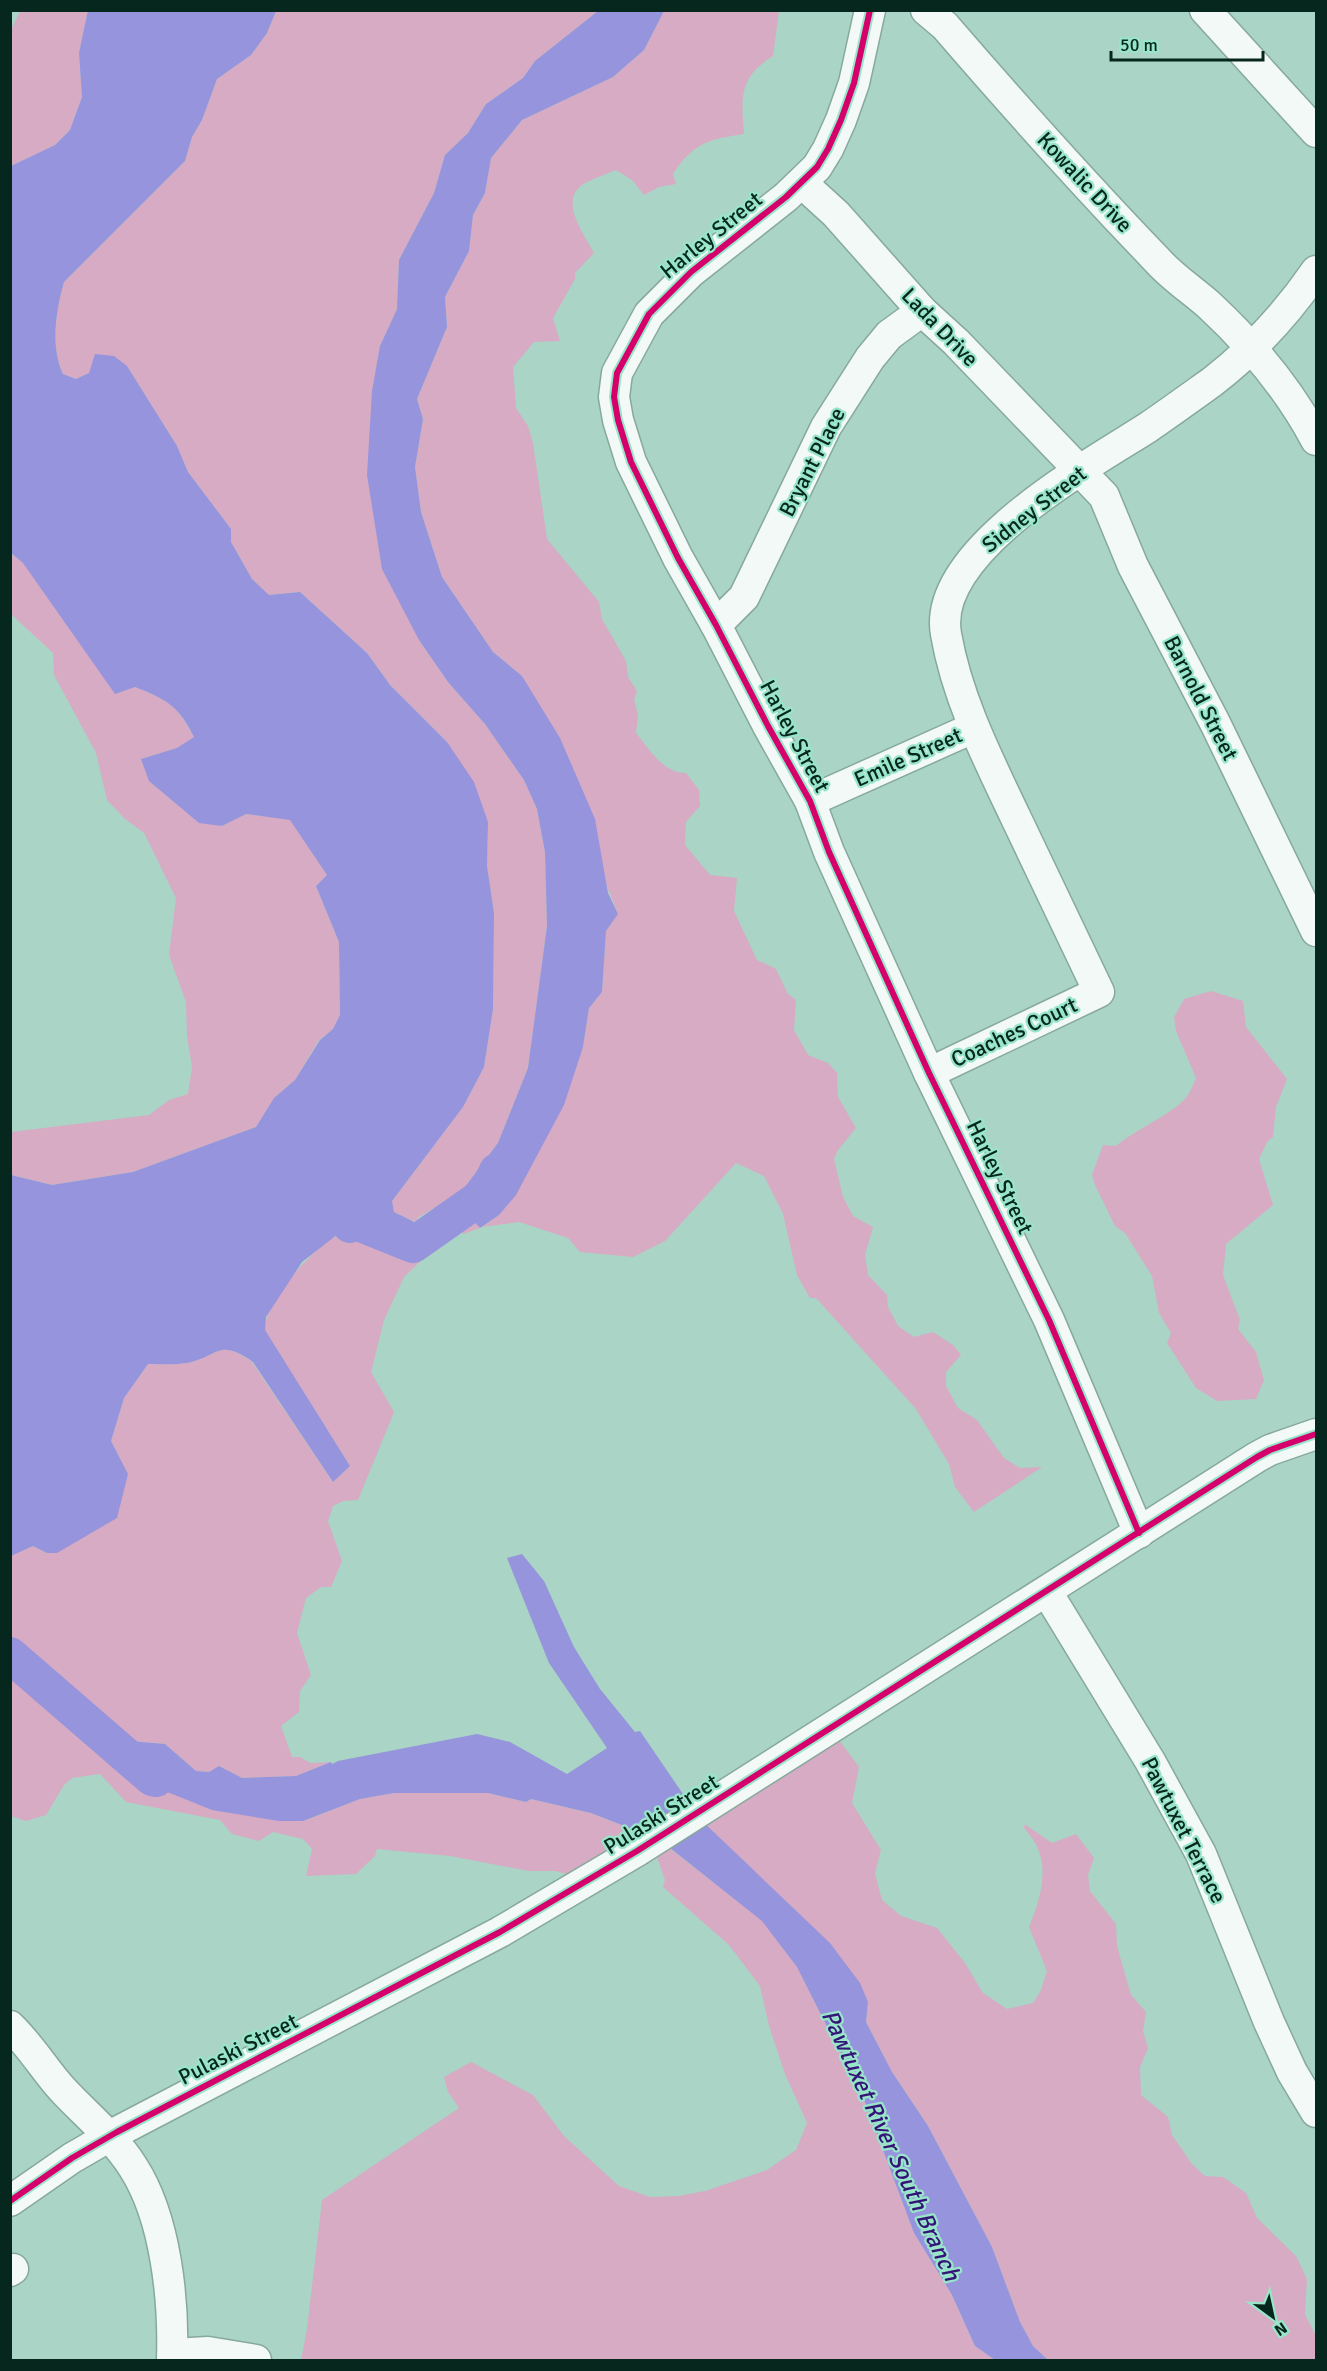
<svg xmlns="http://www.w3.org/2000/svg" width="1327" height="2371" font-family="Signika,sans-serif">
<rect width="100%" height="100%" fill="#aad4c5"/>
<g fill="#d7abc4">
<path d="M20,11H88L79,53L82,97L70,130L55,145L11,166V30Z"/>
<path d="M276,11H598L535,61L523,78L486,104L468,133L445,155L434,193L399,260L397,309L380,346L419,640L448,682L485,724L524,780L537,809L545,852L547,926L528,1068L498,1143L462,1191L469,1216L480,1228L463,1234L452,1207L443,1203L417,1218L418,1223L394,1212L392,1201L463,1107L484,1067L493,1009L494,913L487,866L488,822L447,742L390,685L367,653L300,592L269,595L252,579L231,542V529L188,472L177,446L127,366L89,373L76,379L63,374C50,347 56,310 64,282L185,161L192,137L202,120L217,79L251,55L267,33Z"/>
<path d="M664,11H779L773,56C739,77 741,97 744,134C709,139 693,143 673,174L676,184L659,187L644,195L632,180L616,170C606,174 595,178 585,183C557,199 584,234 594,253L575,273V279L553,318L560,341L534,342L513,367L516,408L528,426L533,443L547,539L599,602L602,619L626,661L628,677L637,691L634,699L638,716L636,733C650,750 663,773 686,773L699,790L700,806L686,822L685,845L710,875L737,878L734,911L757,960L776,969L788,994L796,1000L794,1030L808,1055L828,1063L837,1073L838,1097L856,1128L838,1150L834,1159L843,1197L853,1216L873,1227L865,1255L868,1275L887,1295L888,1307L898,1326L914,1337L933,1332L953,1345L961,1355L946,1372V1386L958,1408L977,1420L1004,1458L1020,1468L1042,1467L974,1512L955,1487L949,1464L916,1409L816,1298H810L797,1275L783,1214L764,1176L736,1163L665,1241L633,1257L580,1252L568,1238L519,1222L482,1227L499,1215L583,1047L589,1008L602,992L606,931L618,914L522,676L493,652L442,577L421,512L415,467L423,419L417,399L447,327L445,297L469,251L473,215L485,193L491,158L522,120L613,77L644,50Z"/>
<path d="M10,553L23,563L135,687C168,700 177,705 194,737L178,748L141,759L222,826L245,814L290,819L327,875L316,886L339,942L340,1015L333,1029L319,1040L295,1080L274,1098L256,1127L133,1172L52,1185L11,1175V1132L149,1115L169,1100L188,1094L192,1067L187,1036L186,1002L169,955L176,898L144,833L125,819L107,800L96,753L54,675L53,653L11,614Z"/>
<path d="M1211,991L1243,1001L1246,1027L1287,1079L1276,1107L1273,1137L1267,1142L1259,1159L1273,1205L1226,1244L1223,1275L1240,1320L1238,1329L1256,1352L1264,1380L1256,1399L1217,1401L1196,1388L1167,1343L1171,1333L1159,1313L1152,1276L1125,1233L1115,1226L1095,1185L1092,1175L1103,1145L1116,1146C1135,1130 1170,1115 1185,1099C1190,1093 1193,1085 1196,1078L1176,1031L1174,1017L1184,999Z"/>
<path d="M364,1230L422,1244L426,1256L404,1277L384,1320L371,1372L394,1412L358,1500L343,1501L333,1506L328,1521L342,1561L331,1587H321L306,1598L297,1633L311,1675L300,1691L299,1712L281,1726L292,1757H300L310,1763L331,1762L296,1776L242,1778L219,1766L209,1772L196,1771L165,1744L129,1741L110,1758L303,1821L360,1799L394,1793H488L526,1802L531,1799L591,1813L659,1840L763,1921L797,1967L865,2102L914,2233L952,2295L975,2346L995,2360H301L307,2329L322,2200L459,2108L448,2092L444,2077L471,2062L533,2095L564,2136L619,2186L650,2197L679,2196L705,2191L767,2170L796,2150L807,2123L785,2074L769,2026L760,1986L729,1945L663,1887L665,1880L652,1843L588,1881L556,1871H529L450,1856L377,1849L375,1856L356,1874L306,1876L312,1849L303,1839L273,1832L259,1841L232,1834L220,1820L126,1802L100,1774L72,1778L64,1785L46,1815L26,1821L11,1816L10,1556L33,1546L47,1553L128,1475L111,1441L124,1398L148,1364C160,1364 174,1365 186,1363C218,1357 218,1337 252,1362L333,1482L350,1466L264,1330C268,1299 309,1252 336,1236C343,1232 355,1232 364,1230Z"/>
<path d="M833,1732L859,1767L852,1803L881,1850L875,1873L882,1900L901,1916L937,1928L965,1963L983,1993L1007,2009L1033,2003L1041,1990L1047,1971L1029,1927C1038,1904 1049,1874 1038,1849C1035,1841 1028,1833 1023,1826L1026,1825L1052,1843L1076,1834L1094,1858L1088,1875L1090,1891L1116,1924L1117,1946L1131,1995L1146,2012L1143,2031L1148,2048L1140,2067L1141,2095L1168,2117L1172,2135L1192,2164L1205,2176L1223,2177L1246,2193L1257,2218L1296,2256L1307,2279L1305,2314L1316,2336V2360H1048L1033,2346L1020,2322L992,2247L928,2126L892,2072L866,2022L868,2002L700,1819Z"/>
</g>
<g fill="#9594dc">
<path d="M88,10L276,11L267,33L251,55L217,79L202,120L192,137L185,161L64,282C56,310 50,347 63,374L76,379L89,373L95,354L114,356L127,366L177,446L188,472L231,529V542L252,579L269,595L300,592L367,653L390,685L447,742L474,782L488,822L487,866L494,913L493,1009L484,1067L463,1107L392,1201L394,1212C409,1220 425,1223 429,1242L422,1244L364,1230L338,1234L302,1262L266,1317L265,1330L350,1466L333,1482L253,1362C218,1337 218,1357 187,1363C175,1365 160,1364 148,1364L124,1398L111,1441L128,1474L117,1518L57,1553H47L33,1546L11,1556V1175L52,1185L133,1172L256,1127L274,1098L295,1080L320,1040L333,1029L340,1015L339,942L316,886L327,875L290,820L246,814L222,826L199,823L149,781L141,759L177,748L194,737C179,706 166,699 135,687L115,694L23,563L11,553V166L55,145L70,130L82,97L79,53Z"/>
<path d="M598,11H664L644,50L613,77L522,120L491,158L485,193L473,215L469,251L445,297L447,327L417,399L423,419L415,467L421,512L442,577L493,652L522,676L560,738L595,819L608,893L618,914L606,931L602,992L589,1008L583,1047L564,1105L516,1195L499,1215L480,1228L469,1216L462,1191L498,1143L528,1068L547,926L545,852L537,809L524,780L485,724L448,682L419,640L382,569L367,475L372,391L380,346L397,309L399,260L434,193L445,155L468,133L486,104L523,78L535,61Z"/>
<path d="M522,1554L544,1581L574,1647L600,1689L635,1732L640,1731L700,1819L830,1943L860,1983L868,2002L866,2022L892,2072L928,2126L992,2247L1020,2322L1033,2346L1048,2360H995L975,2346L952,2295L914,2233L865,2102L797,1967L762,1921L660,1840L591,1813L531,1799L526,1802L488,1793H394L360,1799L303,1821H279L212,1810L120,1773L110,1758L129,1741L165,1744L196,1771L209,1772L219,1766L242,1778L296,1776L331,1762L332,1764L338,1761L477,1734L510,1742L567,1774L607,1748L549,1663L507,1558Z"/>
</g>
<g fill="none" stroke-linecap="round" stroke-linejoin="round">
<g stroke="#9594dc" stroke-width="36">
<path d="M350,1225L356,1222L413,1245L487,1193L497,1171"/>
<path d="M10,1655L152,1778L156,1779"/>
</g>
<defs>
<g id="minor">
<path d="M870,10L854,83L841,120L828,149L817,167L786,197L691,272L649,314L617,373L614,397L618,420L631,462L678,558L716,625L768,726L810,801L829,852L929,1073L1049,1320L1139,1533"/>
<path d="M926,10L945,26C1014,106 1084,184 1157,260C1172,277 1192,290 1209,305C1251,344 1289,389 1316,440"/>
<path d="M1205,10L1316,132"/>
<path d="M802,183L836,214L922,311L956,342L1104,496L1133,566L1215,723L1316,931"/>
<path d="M716,625L744,597L826,427L870,358L889,335L922,311"/>
<path d="M810,801L973,728"/>
<path d="M929,1073L1099,992C1071,933 1043,874 1015,816C987,757 957,698 946,634C931,552 1089,465 1147,428C1169,413 1191,397 1212,382C1252,351 1288,312 1316,271"/>
<path d="M1047,1592L1150,1761L1201,1854L1269,2022L1292,2072L1316,2112"/>
<path d="M10,2026C30,2045 44,2069 62,2089C86,2115 114,2137 133,2167C166,2218 174,2300 172,2360"/>
<path d="M10,2201L72,2158L117,2132L500,1932L637,1851L1257,1457L1270,1450L1316,1434"/>
<path d="M10,2271L13,2269"/>
<path d="M173,2354L208,2352L256,2360"/>
</g>
</defs>
<use href="#minor" stroke="#87a99d" stroke-width="33"/>
<use href="#minor" stroke="#f2f9f6" stroke-width="30"/>
<defs>
<g id="cycleway">
<path d="M870,10L854,83L841,120L828,149L817,167L786,197L691,272L649,314L617,373L614,397L618,420L631,462L678,558L716,625L768,726L810,801L829,852L929,1073L1049,1320L1139,1533"/>
<path d="M10,2201L72,2158L117,2132L500,1932L637,1851L1257,1457L1270,1450L1316,1434"/>
</g>
</defs>
<use href="#cycleway" stroke="#99e5ca" stroke-width="10"/>
<use href="#cycleway" stroke="#d6006c" stroke-width="6"/>
</g>
<g text-anchor="middle" dominant-baseline="central" stroke-width="4.5" stroke-linejoin="round" paint-order="stroke">
<g font-size="22" fill="#06271d" stroke="#99e5ca">
<text transform="translate(1085 182) rotate(47)">Kowalic Drive</text>
<text transform="translate(711 235) rotate(-39)">Harley Street</text>
<text transform="translate(940 327) rotate(46)">Lada Drive</text>
<text transform="translate(812 462) rotate(-63)">Bryant Place</text>
<text transform="translate(1034 509) rotate(-38)">Sidney Street</text>
<text transform="translate(1201 698) rotate(63)">Barnold Street</text>
<text transform="translate(795 736) rotate(62)">Harley Street</text>
<text transform="translate(908 757) rotate(-24)">Emile Street</text>
<text transform="translate(1014 1032) rotate(-25)">Coaches Court</text>
<text transform="translate(1000 1177) rotate(64)">Harley Street</text>
<text transform="translate(661 1814) rotate(-32)">Pulaski Street</text>
<text transform="translate(1184 1830) rotate(63)">Pawtuxet Terrace</text>
<text transform="translate(238 2049) rotate(-27)">Pulaski Street</text>
</g>
<g font-size="24" font-style="italic" fill="#341476" stroke="#99e5ca">
<text transform="translate(891 2145) rotate(65)">Pawtuxet River South Branch</text>
</g>
</g>
<rect width="1327" height="2371" fill="none" stroke="#06271d" stroke-width="24"/>
<g transform="translate(1273 2317) rotate(147)" stroke="#99e5ca" stroke-width="4.5" paint-order="stroke">
<path d="M0-4.5L10 22L0 15L-10 22Z" fill="#06271d"/>
<text y="-9" font-size="16" font-weight="bold" text-anchor="middle" fill="#06271d">N</text>
</g>
<path d="M1111 51v9h152v-9" fill="none" stroke="#06271d" stroke-width="3"/>
<text x="1120" y="51" font-size="18" fill="#06271d" stroke="#99e5ca" stroke-width="4.5" paint-order="stroke">50 m</text>
</svg>
